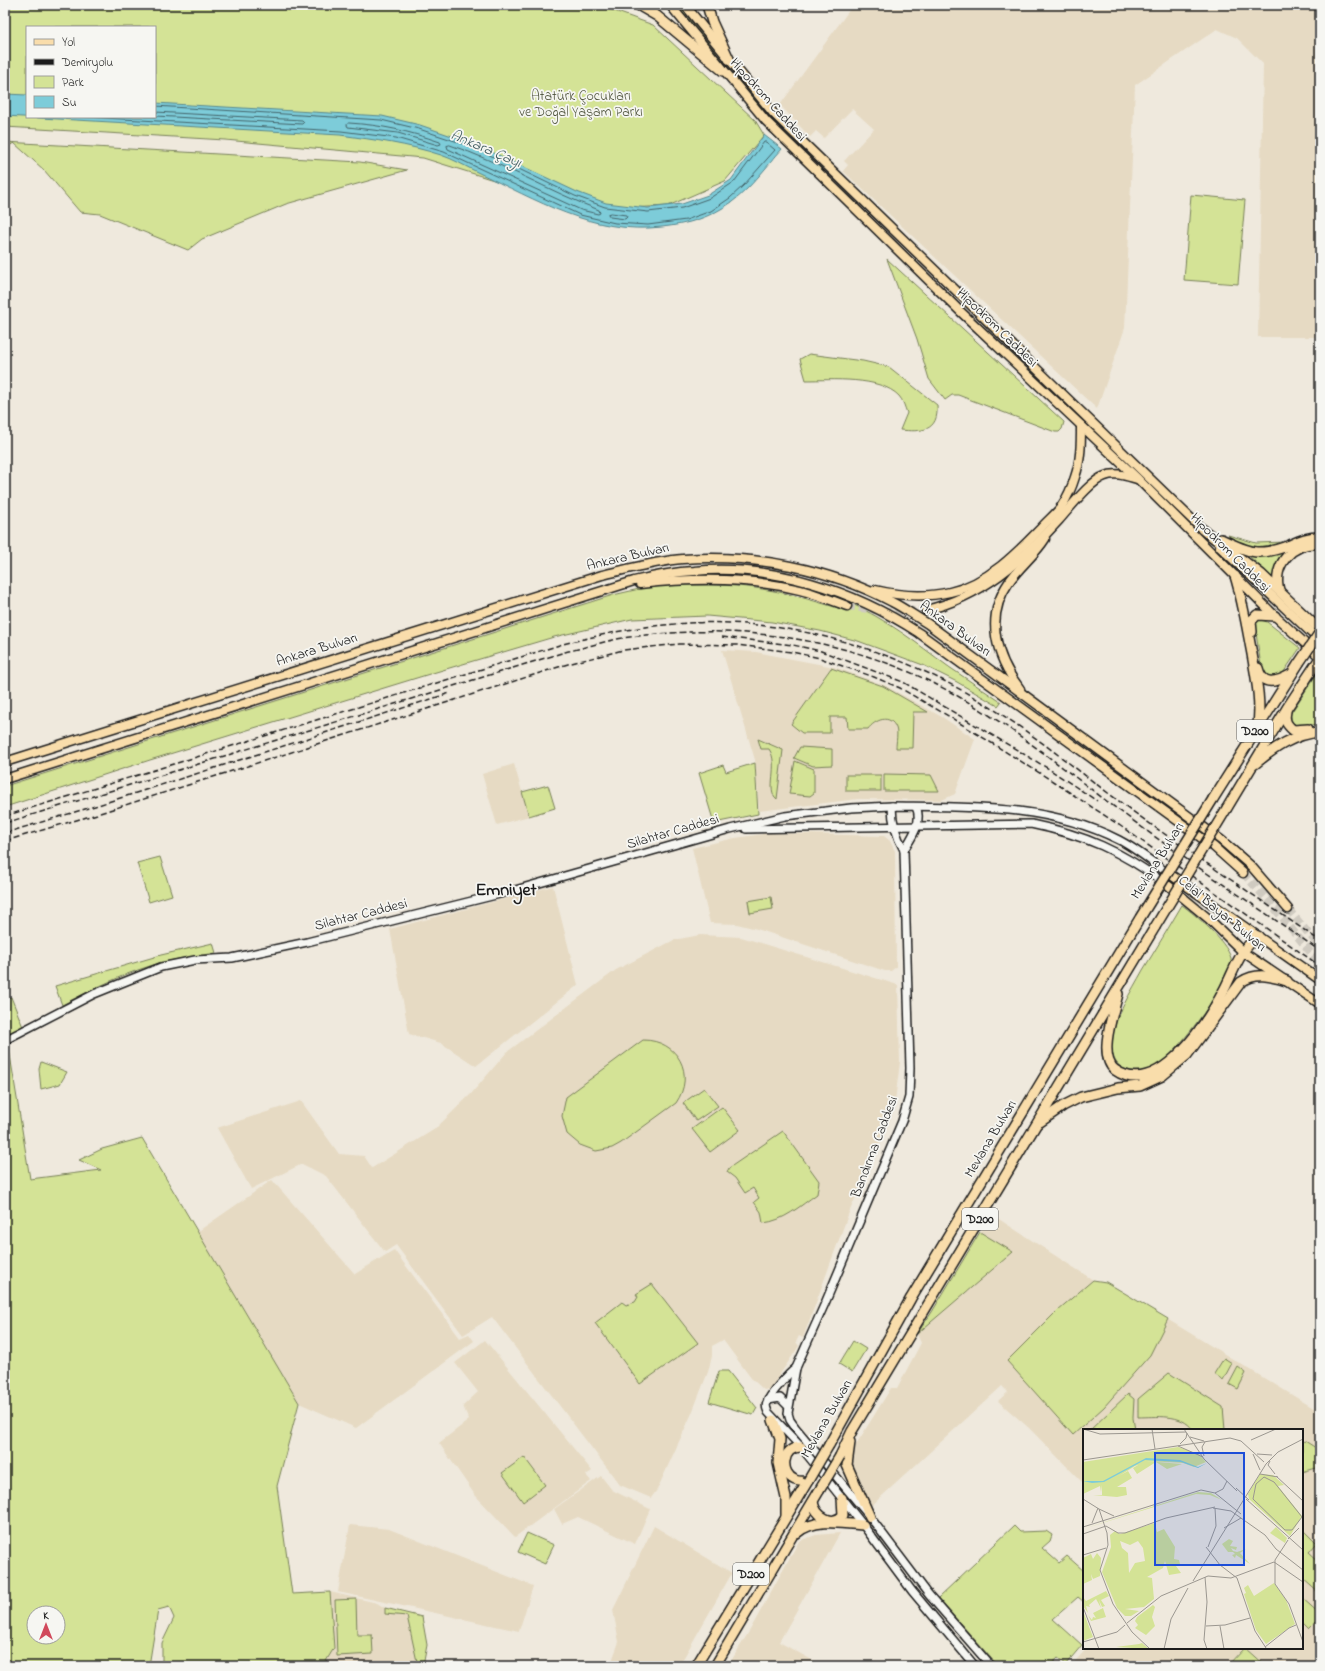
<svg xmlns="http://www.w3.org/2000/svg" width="1325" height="1671" font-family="'Indie Flower',sans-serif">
<rect width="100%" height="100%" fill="#efe9dd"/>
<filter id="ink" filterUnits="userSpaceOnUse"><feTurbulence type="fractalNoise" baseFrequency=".025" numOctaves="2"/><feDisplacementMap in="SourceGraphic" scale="8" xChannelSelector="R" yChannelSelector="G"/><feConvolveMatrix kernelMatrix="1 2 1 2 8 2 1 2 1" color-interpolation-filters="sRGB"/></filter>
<g filter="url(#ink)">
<g fill="#e6dac3">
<path d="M853,5H1320V337H1258L1263,64L1237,38L1217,29L1135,85L1125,328L1097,409L843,171L848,165L844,161L874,129L852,109L824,138L816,131L810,137L780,105Z"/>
<path d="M722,650L756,652L834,667L884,685L942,717L975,739L955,794L942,800L858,799L759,811L755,760Z"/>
<path d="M514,764L529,816L497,825L482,774Z"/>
<path d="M770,833L884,836L890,841L895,851L896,967L891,971H885L757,929L737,924L710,923L692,848L735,838Z"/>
<path d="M553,886L578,985L476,1066L441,1043L409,1034L390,929Z"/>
<path d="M700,935L741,937L898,985L900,1062L894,1109L848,1215L803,1338L799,1336L796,1342L799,1346L770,1389L764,1390L751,1378L723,1340L712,1346V1356L708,1372L692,1413L657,1490L651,1498L620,1485L492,1317L463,1335L396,1245L385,1252L326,1176L302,1164L251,1189L217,1128L301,1101L339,1154L364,1156L372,1168L435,1129L471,1094L507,1052L616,970L674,940Z"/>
<path d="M272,1180L355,1274L394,1250L460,1338L469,1334L474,1341L356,1428L299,1403L197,1232Z"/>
<path d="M991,1214L1093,1280L1106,1282L1320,1412V1666H1265L1245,1648H1302V1430H1084V1484L1029,1428L998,1401L1008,1392L1002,1386L870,1507L850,1464L854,1448L891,1388H897L921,1343L917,1334L932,1312Z"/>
<path d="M485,1340L592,1471L586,1475L591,1481L515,1537L475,1495L439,1443L469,1420L463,1406L478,1392L455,1363Z"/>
<path d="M601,1476L612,1490L650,1509L635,1544L578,1517L562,1524L554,1509Z"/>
<path d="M350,1525L389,1529L533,1586L519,1631L338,1592Z"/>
<path d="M654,1526L732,1573L679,1666H610L619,1642L613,1610Z"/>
<path d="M840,1533L779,1642L823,1666H728L750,1630L799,1541L816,1535Z"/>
<path d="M330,1592L377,1603L385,1608L422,1617L427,1645L423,1666H323L334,1648Z"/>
<path d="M1087,1648H1245L1228,1666H1071Z"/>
</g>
<g fill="#d4e396" stroke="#788059" fill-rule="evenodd">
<path d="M5,5H598L653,25L755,120L764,135L725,181L668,206L590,210L423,158L225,140L5,127ZM27,27H155V117H27Z"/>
<path d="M673,5H678L740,82L775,119L772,121L756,105Z"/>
<path d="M5,142L360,162L407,170L286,204L202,239L188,250L100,214L80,212L44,170L14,143L5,148Z"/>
<path d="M1191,195L1245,200L1238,284L1184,280Z"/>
<path d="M887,259L1064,422L1062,429L1059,432H1055L958,395H952L945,400L929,379L917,339Z"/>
<path d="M809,354L863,361L889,367L937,405C939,432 921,432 900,430L907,413C905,408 903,400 899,396C880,376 831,380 806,380L800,359Z"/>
<path d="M1228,535L1256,543L1287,542C1272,549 1237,553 1228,535Z"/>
<path d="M1288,549L1276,565L1274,579L1249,556H1261Z"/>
<path d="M673,585C703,585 733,584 762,589C790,593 817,602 845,610L848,602C888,620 915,642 949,667C966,679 984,690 1001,702L998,706L957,682L923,665L858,641L820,631L772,622L707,616L632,619L554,637L436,672L150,760L5,807V786L613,595L648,587Z"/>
<path d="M1259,619L1267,622L1300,648L1281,676L1269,677L1262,672L1255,627L1256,622Z"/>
<path d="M831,668L883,686L928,712H913L912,748H896C896,742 898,733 896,728C890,713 875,720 868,729H848L847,717H830V733H802L791,724Z"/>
<path d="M1320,669V724L1296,727L1290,723L1289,716Z"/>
<path d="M758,739L783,750L777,799C765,790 780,765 769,749H761Z"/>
<path d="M800,747L832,749V765L813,766L794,758Z"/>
<path d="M795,761L814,769V793L810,796L789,794Z"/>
<path d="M755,763L758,814L714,823L699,773L723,765L726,772Z"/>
<path d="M884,774L931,775L939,791H884Z"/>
<rect x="846" y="775" width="35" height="16"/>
<path d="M548,785L555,808L529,816L522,792Z"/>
<path d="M160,857L172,895L149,902L137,863Z"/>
<path d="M771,897L773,909L750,913L748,901Z"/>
<path d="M1182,905C1196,915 1226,941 1231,958C1235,977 1177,1052 1160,1064C1149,1073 1125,1075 1116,1062C1113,1058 1110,1046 1111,1041C1115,1016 1131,992 1143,970C1156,949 1169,927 1182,905Z"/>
<path d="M213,943L216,953C199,956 181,958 164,962C128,971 95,988 62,1005L55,986L161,955Z"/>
<path d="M11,997L23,1027L5,1036V999Z"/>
<path d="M643,1040C678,1040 696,1074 676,1103L621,1143L612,1148L596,1151L580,1145L567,1134L562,1116L566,1097Z"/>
<path d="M9,1049L30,1179L101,1170L79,1160L102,1149L142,1138L299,1403L277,1486L292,1594L330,1592L334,1648L323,1666H162V1643L174,1618L169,1607L158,1610L149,1666H5V1051ZM34,1613H58V1637H34Z"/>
<path d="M41,1062L67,1072L60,1084L41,1089L39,1069Z"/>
<path d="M704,1088L718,1106L696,1121L683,1103Z"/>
<path d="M722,1107L740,1130L710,1152L692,1129Z"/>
<path d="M783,1131L819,1181L817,1194C800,1206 784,1221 763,1223L761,1212L754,1202L759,1198L753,1188L745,1193L735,1178L727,1172L729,1168Z"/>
<path d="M980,1232L1013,1252L917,1334L932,1312Z"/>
<path d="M1093,1280L1106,1282L1168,1319L1150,1355L1104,1407L1073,1435L1007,1361L1058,1310Z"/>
<path d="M652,1284L698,1343L640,1384L595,1323L622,1302L626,1305L635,1302L638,1297L636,1294Z"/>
<path d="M853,1341L866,1349L852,1372L839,1364Z"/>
<path d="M1224,1358L1232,1363L1223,1380L1214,1374Z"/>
<path d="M1238,1367L1246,1373L1238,1389L1229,1384Z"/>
<path d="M719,1371H728L757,1408L753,1415L709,1402Z"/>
<path d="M1169,1373L1223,1407L1225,1430H1193C1182,1413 1156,1417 1138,1417V1399Z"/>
<path d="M1128,1394L1134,1399L1133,1418L1135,1430H1090Z"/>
<path d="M1305,1441L1316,1448L1320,1445V1467L1302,1472V1443Z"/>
<path d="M524,1457L545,1485L523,1502L502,1473Z"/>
<path d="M1014,1526L1020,1532L1046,1531L1052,1535L1050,1541L1042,1548L1059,1563L1067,1556L1084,1571V1602L1078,1597L1053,1619L1082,1645L1066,1664L1058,1658L1049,1666H998L938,1598Z"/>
<path d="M1305,1531L1317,1543L1309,1552L1320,1562V1594L1302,1578V1534Z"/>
<path d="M527,1533L554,1545L545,1564L518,1552Z"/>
<path d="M1302,1598L1320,1614V1619L1309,1630L1302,1623Z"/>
<path d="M356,1599L357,1635H372L373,1654L337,1656L335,1600Z"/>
<path d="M385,1608L422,1617L427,1645L423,1666H418L407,1616L385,1614Z"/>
<path d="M1245,1648L1265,1666H1231L1229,1665Z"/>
</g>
<path fill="#7dccd9" stroke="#56868d" d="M5,94L27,95V117H155V103L382,116L420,125L475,144L577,192L606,203L648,208L682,204L708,195L731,180L764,135L782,149C766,167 751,188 732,202C709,218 689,224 662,227C592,235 537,200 477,172C465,166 453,159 441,155C407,144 376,140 340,135L5,116Z"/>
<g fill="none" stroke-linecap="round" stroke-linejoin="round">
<g stroke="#436268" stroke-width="1">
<path d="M155,112L302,120L304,122L302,124L155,116"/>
<path d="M85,117L341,131L396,138L444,152L580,215L615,223L648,225L686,220L711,211L730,198L744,185L775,150L766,142H764L734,182L710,198L682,208L648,212L605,207L575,196L473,147L419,129L381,120L155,106"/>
<path d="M349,123C382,125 408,131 440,142L441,144L438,145L398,133L348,127L347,125Z"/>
<path d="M450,145C501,162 548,191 599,210L600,213L598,214L581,210L448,149L447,146Z"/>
<path d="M611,213L626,215L627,217L625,219L610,217L608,214Z"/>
</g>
<g stroke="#cfcac0" stroke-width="8" stroke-dasharray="8 4" stroke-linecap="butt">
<path d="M847,606L889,612L926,610"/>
<path d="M1243,873L1272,905L1320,964"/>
<path d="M1288,909L1320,947"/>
</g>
<defs>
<g id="secondary">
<path d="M746,829L1031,824C1085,835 1121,851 1166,884"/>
<path d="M904,850C912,837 923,822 916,807"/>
<path d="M5,1040L94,994L161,967L195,960L232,958L307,942L508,892L730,829L785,816L851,808L892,806"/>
<path d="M796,1368C789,1373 769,1395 767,1403C765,1406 767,1409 768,1412L801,1447L863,1525L912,1591L975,1666"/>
<path d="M768,1400L780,1398L788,1406"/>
<path d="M991,1666L929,1595L870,1517L795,1427L790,1420L788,1413L796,1368L826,1301L902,1121L909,1097L910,1068L904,850C896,836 892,822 892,806C969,807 1048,804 1119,840C1137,849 1154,864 1172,876"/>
</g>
<g id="primary">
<path d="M670,5L766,121L962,313L1138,479L1275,616L1320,657"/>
<path d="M685,5L774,114L1206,533"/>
<path d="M1220,547L1320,641"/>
<path d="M640,584C693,578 748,577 800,590C816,594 831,600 847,606"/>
<path d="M875,590C900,596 924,598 950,592C987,584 1017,553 1042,527C1048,520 1056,514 1061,507C1067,498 1072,487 1075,477C1081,460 1081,443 1081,426"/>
<path d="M926,610C981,597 1022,561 1059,520C1070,508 1090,481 1105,476C1116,472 1126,476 1137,479"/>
<path d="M1020,689C996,657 984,618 1009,582C1020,566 1035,555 1045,539"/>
<path d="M5,762L602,575C628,569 656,561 683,559C754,554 828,568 892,602C904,608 916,617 928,624L1221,840L1251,866L1288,909"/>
<path d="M5,779L634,581C654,576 674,572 694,571C774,564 853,590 919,633L1214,847L1243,873"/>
<path d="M1174,877L1320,980"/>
<path d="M1169,886L1209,919L1243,952L1320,1004"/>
</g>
<g id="trunk">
<path d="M638,5L657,16L723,71"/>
<path d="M707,5L712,22L729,59"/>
<path d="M1202,529L1261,574L1320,630"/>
<path d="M1221,539C1250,553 1259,557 1290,545C1301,540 1308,537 1320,537"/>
<path d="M1235,576C1243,602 1247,628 1252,654C1256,678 1261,700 1258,724"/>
<path d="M1279,590C1272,565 1293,541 1320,544"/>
<path d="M1252,632L1251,621L1257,615L1275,616"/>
<path d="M1258,668C1262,687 1277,682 1290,675"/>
<path d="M1286,711C1284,720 1286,724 1293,730L1308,729"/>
<path d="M1255,764C1274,748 1294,734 1320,732"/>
<path d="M1213,799L1299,663"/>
<path d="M1227,808L1287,708L1320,658"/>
<path d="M1118,994C1114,1011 1097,1056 1115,1070C1159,1101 1209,1019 1225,988C1231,976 1236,963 1243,952C1247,946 1252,941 1258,936"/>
<path d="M1040,1122L1063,1106L1081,1097L1118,1088L1140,1086L1162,1076L1187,1055L1241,982C1257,972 1269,976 1287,981"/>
<path d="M773,1420L780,1439L778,1463L786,1498V1516"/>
<path d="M850,1442L847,1465L870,1517"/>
<path d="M829,1445L911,1298L1140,918"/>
<path d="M840,1456L852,1431L1155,927"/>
<path d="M813,1502C815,1515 832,1528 843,1515L842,1498"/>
<path d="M797,1533C814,1518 841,1523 863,1525"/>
<path d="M696,1666L808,1481C804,1481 799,1482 795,1480C780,1474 781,1447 801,1447"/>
<path d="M715,1666L819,1491"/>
</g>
</defs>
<use href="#secondary" stroke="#1c1c1c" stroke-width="10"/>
<use href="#primary" stroke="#1c1c1c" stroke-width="11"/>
<use href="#trunk" stroke="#1c1c1c" stroke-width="12"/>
<use href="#secondary" stroke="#f6f6f2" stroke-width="7"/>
<use href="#primary" stroke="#f9ddab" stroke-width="8"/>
<use href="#trunk" stroke="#f9ddab" stroke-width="9"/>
<g stroke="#1c1c1c" stroke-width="1.5" stroke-dasharray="6 3" stroke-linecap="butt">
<path d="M722,637L793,645L821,651L903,682L1049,769L1097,801"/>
<path d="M5,816L563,644C596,636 629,628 664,625C767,614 873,641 963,691C1023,724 1076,770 1131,810C1193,855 1257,897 1320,941"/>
<path d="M5,823L565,652C584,648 604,641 623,638C740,621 858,638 961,698C1019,731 1071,775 1124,814C1188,862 1255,905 1320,951"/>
<path d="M5,833L95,806L450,693"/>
<path d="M5,841L97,814L568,664L623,650L679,644L737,645L792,652L820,658L874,677L900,688L950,717L1054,782L1119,825L1320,966"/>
</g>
<defs>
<g id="trunk-bridge">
<path d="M1299,663L1320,632"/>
<path d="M1140,918L1213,799"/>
<path d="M1155,927L1227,808"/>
<path d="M808,1481L829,1445"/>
<path d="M819,1491L840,1456"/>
</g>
</defs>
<use href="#trunk-bridge" stroke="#1c1c1c" stroke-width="12" stroke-linecap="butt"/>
<use href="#trunk-bridge" stroke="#f9ddab" stroke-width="9"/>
</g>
</g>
<g text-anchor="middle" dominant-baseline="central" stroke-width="3.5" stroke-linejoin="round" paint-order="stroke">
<g fill="#f6f6f2" stroke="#5d5d5c" stroke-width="1">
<rect x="1237" y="720" width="36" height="22" rx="3"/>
<rect x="962" y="1208" width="36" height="22" rx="3"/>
<rect x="733" y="1563" width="36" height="22" rx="3"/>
</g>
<g font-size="13" font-weight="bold" fill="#1c1c1c">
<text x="1255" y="731">D200</text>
<text x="980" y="1219">D200</text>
<text x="751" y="1574">D200</text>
</g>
<g font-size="14" fill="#535841" stroke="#f6f6f2">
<text x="581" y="96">Atatürk Çocukları<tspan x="581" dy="16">ve Doğal Yaşam Parkı</tspan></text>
</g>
<g font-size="14" fill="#1c1c1c" stroke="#f6f6f2">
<text transform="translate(768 100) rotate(48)">Hipodrom Caddesi</text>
<text transform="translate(997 328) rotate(44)">Hipodrom Caddesi</text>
<text transform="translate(1230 553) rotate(45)">Hipodrom Caddesi</text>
<text transform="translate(628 557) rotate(-13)">Ankara Bulvarı</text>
<text transform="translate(955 629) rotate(36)">Ankara Bulvarı</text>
<text transform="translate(317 650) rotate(-17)">Ankara Bulvarı</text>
<text transform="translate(673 832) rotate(-16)">Silahtar Caddesi</text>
<text transform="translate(1158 861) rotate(-58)">Mevlana Bulvarı</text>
<text transform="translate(1222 914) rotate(40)">Celal Bayar Bulvarı</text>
<text transform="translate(361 915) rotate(-14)">Silahtar Caddesi</text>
<text transform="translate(991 1139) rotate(-59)">Mevlana Bulvarı</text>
<text transform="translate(875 1147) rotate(-69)">Bandırma Caddesi</text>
<text transform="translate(827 1419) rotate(-60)">Mevlana Bulvarı</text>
</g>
<g font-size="15" font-style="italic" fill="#3e5a5e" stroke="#f6f6f2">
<text transform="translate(486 149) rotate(23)">Ankara Çayı</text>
</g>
<g font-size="18" font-weight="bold" fill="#1c1c1c" stroke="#f6f6f2">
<text x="506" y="891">Emniyet</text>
</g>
</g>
<g transform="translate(1083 1429)">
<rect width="220" height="220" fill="#efe9dd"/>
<path d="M95,18L116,25L123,33L111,38L100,34L63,32L99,35L84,40L73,33L54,45L50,39L55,36L52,37L36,47L45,42L49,49L34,58H43L44,66L34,68L10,66H19V56L18,63L17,57L0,65V33ZM177,45L190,46L201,56L195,57L219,87L207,107L166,70L165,65ZM115,63L128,64L139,71L127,66L113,65L0,100ZM72,94L74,103L81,100L92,118L91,130L96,131L97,135L93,137L98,144L86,146L82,132L80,139L64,148L69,149L71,170L61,178L42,180L56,182L48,187H42L34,179L19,143L28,118L27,106L32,102L37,105ZM37,112L47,116L55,112L60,119L62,132L52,134L46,144L45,124L39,119ZM193,98L204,109L202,114L187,104ZM146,110L150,112L147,117L154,118L153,121L148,119L150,122L154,123L163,120L157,124L167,135L153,126L152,129L149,126L152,125L150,123H145L139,115ZM14,124L18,129L17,147L10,150L8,145L9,151L0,155V129L8,125L10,130ZM191,154L203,171L212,195L183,215L173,201L161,165L163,164L161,159L165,156L171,167ZM23,162L26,167L18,171L22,177L19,178L16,171L18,179L13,170L6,176L7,178L3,177L5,184L0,177V168L3,172ZM70,176L72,178L69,188L72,197L63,206L52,199L55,196L52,192L54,188ZM20,179L23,188L8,192L5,186L9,191L10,188L13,189L10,184ZM0,182L10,208L0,212ZM59,214L66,220L33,218L56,215Z" fill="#d4e396" fill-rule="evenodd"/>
<path d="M63,29L97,31L115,38L124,34L115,39L98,33L62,31L21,53L9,54L0,52H20Z" fill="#7dccd9"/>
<path fill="none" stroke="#9b9790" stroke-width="1" d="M0,0L17,5L103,3M69,0L72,20M101,0L121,30L154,62M107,8L121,12M168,11L193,0M97,15L103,9L104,4M95,17L120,28M170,25L177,41M174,25L189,26M121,27L119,18L122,13M0,31L147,9L158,12L181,33M187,32L185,36L192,45M177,45L195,48M193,47L220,72M181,48L191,53L219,88L209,101H202L170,70L173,55ZM153,59L166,71M132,64L140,60L144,52M0,70L16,80L24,104L25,116L17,141L30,175L49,203L67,220M163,70L220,121M130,79L148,82L182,106L193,120L220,141M16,80L31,87M9,94L15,79M0,98L118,61L132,64L158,85M141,99L158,89M0,105L23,97L35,104H42L83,89L132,78M205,110L216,99M123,118L137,136L154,149L172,202L183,219M125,118L133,97L132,79M0,126L23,119M122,148L124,173L121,211L124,220M110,152L183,35L195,23L220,10M192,155L206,175L220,213M192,155V131L205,111M0,178L16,220M44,194L78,167L125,147L148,149L191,133L220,153M123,197L142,196L167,189M137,197L141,220M0,213L34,203L42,196M182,218L206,199L213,196M81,220L88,190L105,159"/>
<path fill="#1d4ed8" fill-opacity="0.15" stroke="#1d4ed8" stroke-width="2" d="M72,24H161V136H72Z"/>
<rect width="220" height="220" fill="none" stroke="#1c1c1c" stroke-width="2"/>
</g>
<rect width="1325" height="1671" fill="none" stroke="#f6f6f2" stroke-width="20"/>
<rect x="10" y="10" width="1305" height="1651" fill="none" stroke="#1c1c1c" stroke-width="1.5" filter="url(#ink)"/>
<rect x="26" y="26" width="130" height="92" fill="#f6f6f2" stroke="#9f9f9c"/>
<rect x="34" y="39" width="20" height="6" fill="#f9ddab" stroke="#9f9f9c"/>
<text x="62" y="46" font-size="12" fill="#1c1c1c">Yol</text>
<rect x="34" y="59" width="20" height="6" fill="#1c1c1c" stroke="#9f9f9c"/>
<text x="62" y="66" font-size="12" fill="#1c1c1c">Demiryolu</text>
<rect x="34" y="76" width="20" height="12" fill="#d4e396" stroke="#9f9f9c"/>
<text x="62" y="86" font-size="12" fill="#1c1c1c">Park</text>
<rect x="34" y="96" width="20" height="12" fill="#7dccd9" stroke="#9f9f9c"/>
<text x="62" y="106" font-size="12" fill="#1c1c1c">Su</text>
<g transform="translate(46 1625)"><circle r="19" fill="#f6f6f2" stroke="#9f9f9c"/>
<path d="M0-3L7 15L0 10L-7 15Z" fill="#d1495b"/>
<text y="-6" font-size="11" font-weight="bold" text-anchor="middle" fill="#1c1c1c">K</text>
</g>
</svg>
